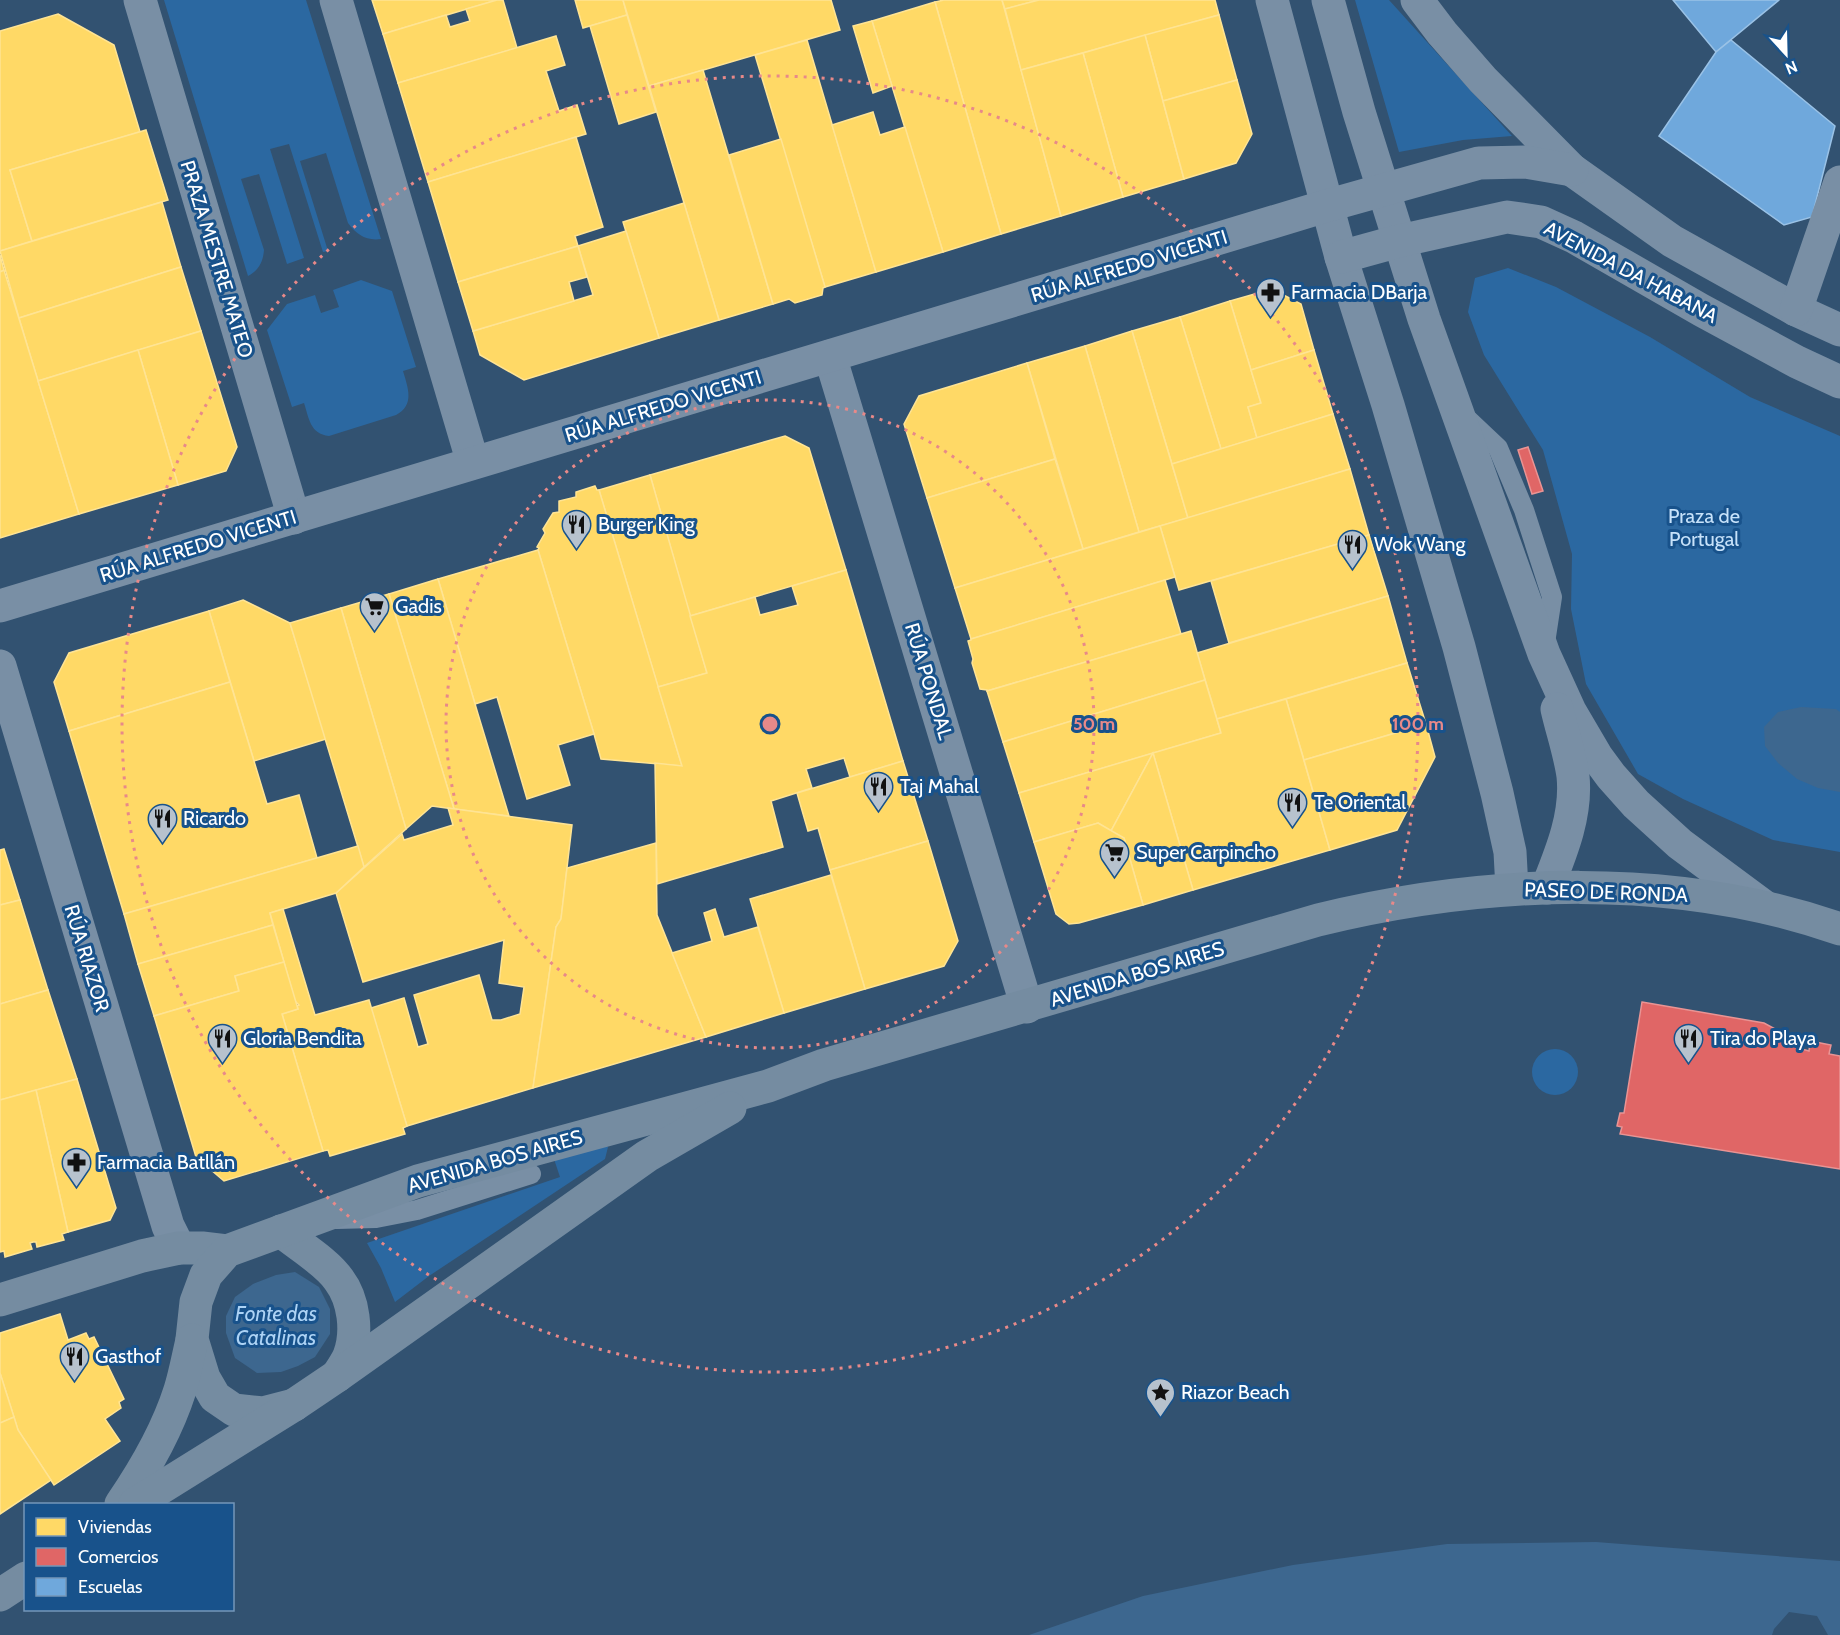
<svg xmlns="http://www.w3.org/2000/svg" width="1840" height="1635" font-family="Cabin,sans-serif">
<rect width="100%" height="100%" fill="#325271"/>
<g fill="#2b68a1">
<path d="M164,0H306L381,239C366,241 357,235 348,223L326,153L300,161L328,251L323,252L289,144L270,149L304,258L287,264L259,174L241,179L264,250C263,262 259,270 248,276Z"/>
<path d="M1355,0H1389L1512,136L1463,140L1399,152Z"/>
<path d="M1508,268L1556,287L1650,337L1750,397L1840,436V852L1773,840L1683,799L1638,774L1586,684L1571,609L1572,554L1543,450L1484,355L1468,312L1475,278Z"/>
<path d="M361,280L392,291L416,367L403,371C408,388 415,405 396,415L329,436C310,434 309,418 304,403L292,407L267,330L287,304L315,295L321,313L339,307L333,290Z"/>
<circle cx="1555" cy="1072" r="23"/>
<path d="M599,1141L608,1147L605,1159L429,1276L395,1302L381,1268L367,1243L560,1177L553,1156Z"/>
</g>
<g fill="#3d678f">
<path d="M1801,707L1836,709L1840,712V792L1818,788L1797,779L1778,763L1765,746L1764,727L1778,712Z"/>
<path d="M295,1272L319,1287L330,1309V1334L315,1357L298,1366L281,1372L257,1373L235,1358L226,1333V1316L235,1297L253,1284L276,1275Z"/>
<path d="M1596,1542L1840,1561V1635H1828L1817,1616L1789,1612L1774,1629L1772,1635H1029L1143,1596L1293,1565L1447,1544Z"/>
</g>
<g fill="#ffd966" stroke="#ffe494" stroke-width="1.5">
<path d="M372,0H497L383,34Z"/>
<path d="M497,0H503L517,48L398,83L383,34L446,15L450,27L470,21L466,9Z"/>
<path d="M575,0H623L627,15L583,28Z"/>
<path d="M623,0H831L840,30L649,86Z"/>
<path d="M944,0H1002L1061,216L1001,234L935,2Z"/>
<path d="M1002,0H1039L1005,9Z"/>
<path d="M1039,0H1215L1219,15L1021,70L1005,9Z"/>
<path d="M935,2L1001,234L943,252L872,21Z"/>
<path d="M58,14L114,45L140,132L10,170L32,241L0,251V31Z"/>
<path d="M627,15L656,112L619,124L590,26Z"/>
<path d="M1219,15L1237,80L1163,101L1145,35Z"/>
<path d="M872,21L892,86L873,93L853,26Z"/>
<path d="M1145,35L1184,179L1123,197L1083,53Z"/>
<path d="M556,36L565,65L546,71L559,111L577,105L586,134L428,182L398,83Z"/>
<path d="M807,40L876,272L825,287L755,55Z"/>
<path d="M1083,53L1123,197L1061,216L1021,70Z"/>
<path d="M703,70L773,304L719,320L649,86Z"/>
<path d="M1237,80L1252,134L1236,163L1184,179L1163,101Z"/>
<path d="M873,112L880,135L905,127L943,252L876,272L832,125Z"/>
<path d="M146,130L168,200L32,241L10,170Z"/>
<path d="M576,137L603,227L575,236L578,246L458,282L428,182Z"/>
<path d="M781,139L825,287L823,288L822,295L795,303L789,299L773,304L729,155Z"/>
<path d="M162,202L181,267L19,318L0,251Z"/>
<path d="M684,203L719,320L659,338L623,222Z"/>
<path d="M626,231L659,338L524,380L480,355L473,331L593,295L578,246Z"/>
<path d="M578,246L587,277L569,282L574,301L473,331L458,282Z"/>
<path d="M0,255L4,270L0,272Z"/>
<path d="M181,267L201,331L38,381L19,318Z"/>
<path d="M4,270L79,514L0,538V272Z"/>
<path d="M1272,289L1301,304L1314,350L1251,370L1230,301Z"/>
<path d="M1230,301L1261,403L1248,407L1257,438L1221,449L1180,317Z"/>
<path d="M1180,317L1221,449L1172,464L1132,331Z"/>
<path d="M201,331L237,447L226,471L178,485L138,350Z"/>
<path d="M1132,331L1188,518L1139,532L1085,346Z"/>
<path d="M1085,346L1139,532L1083,549L1027,363Z"/>
<path d="M138,350L178,485L79,514L38,381Z"/>
<path d="M1314,350L1333,414L1257,438L1248,407L1261,403L1251,370Z"/>
<path d="M1027,363L1055,459L927,498L904,424L919,396Z"/>
<path d="M1333,414L1350,469L1188,518L1172,464Z"/>
<path d="M785,436L809,448L846,570L690,616L650,475Z"/>
<path d="M1055,459L1083,549L955,588L927,498Z"/>
<path d="M1350,469L1369,535L1179,590L1160,526Z"/>
<path d="M650,475L707,673L658,687L599,490Z"/>
<path d="M595,486L597,490H599L682,766L601,759L594,734L538,550L539,548L537,547L545,533L543,529L553,513L559,512V501L576,497V492Z"/>
<path d="M1160,526L1175,577L971,639L955,588Z"/>
<path d="M1369,535L1388,596L1229,643L1211,581Z"/>
<path d="M538,550L594,734L558,745L570,785L527,799L497,697L475,704L438,579Z"/>
<path d="M846,570L903,761L850,777L844,758L806,769L812,788L771,801L783,847L657,884L655,763L682,766L658,687L707,673L690,616L755,597L760,615L798,605L792,586Z"/>
<path d="M438,579L478,714L509,816L454,809L415,681L389,594Z"/>
<path d="M1165,580L1181,634L987,691V690L980,689L972,663L973,659L968,641L971,640V639Z"/>
<path d="M389,594L454,809L432,806L406,829L341,608Z"/>
<path d="M1388,596L1407,663L1217,719L1197,653Z"/>
<path d="M243,600L290,623L326,739L254,761L209,611Z"/>
<path d="M341,608L406,829L364,867L290,623Z"/>
<path d="M209,611L230,682L69,731L54,682L69,653Z"/>
<path d="M1191,631L1205,680L1003,742L987,691Z"/>
<path d="M1407,663L1426,724L1304,760L1286,699Z"/>
<path d="M1205,680L1221,733L1019,793L1003,742Z"/>
<path d="M230,682L267,804L299,795L317,858L124,914L69,731Z"/>
<path d="M1286,699L1330,850L1193,890L1153,753L1221,733L1217,719Z"/>
<path d="M1426,724L1435,757L1397,830L1330,850L1304,760Z"/>
<path d="M1153,753L1111,831L1098,823L1034,842L1019,793Z"/>
<path d="M1153,753L1193,890L1143,905L1124,838L1111,831Z"/>
<path d="M903,761L928,841L830,870L818,828L808,831L797,793Z"/>
<path d="M448,808L572,825L561,919L556,927L533,1088L407,1126L371,1008L404,998L418,1047L428,1044L414,995L479,975L492,1020H501L520,1014L524,987L499,983L504,940L363,982L336,893L402,834L404,840L453,825Z"/>
<path d="M1098,823L1124,838L1143,905L1079,923L1069,924L1056,914L1034,842Z"/>
<path d="M928,841L958,941L944,966L865,989L830,870Z"/>
<path d="M656,843L657,915L706,1037L533,1088L556,927L561,919L567,868Z"/>
<path d="M358,846L364,867L336,893L270,913L273,925L138,964L124,914Z"/>
<path d="M4,849L20,900L0,905V850Z"/>
<path d="M831,875L865,989L784,1013L750,899Z"/>
<path d="M20,900L48,990L0,1004V905Z"/>
<path d="M283,909L315,1015L369,1000L407,1126L403,1128L405,1134L330,1156L328,1150L323,1151L282,1014L298,1009L297,1006L299,1005L295,1001L270,913Z"/>
<path d="M715,909L724,937L758,927L784,1013L706,1037L672,953L712,941L704,913Z"/>
<path d="M273,925L284,962L235,976L239,991L154,1016L138,964Z"/>
<path d="M284,962L298,1009L282,1014L323,1151L224,1181L196,1157L154,1016L239,991L235,976Z"/>
<path d="M48,990L77,1079L0,1100V1004Z"/>
<path d="M77,1079L116,1208L110,1220L68,1232L36,1090Z"/>
<path d="M36,1090L68,1232L62,1234L64,1240L37,1247L36,1242H33L30,1243L32,1249L5,1257L4,1251L0,1252V1100Z"/>
<path d="M60,1314L68,1340L86,1333L89,1339L94,1337L124,1399L119,1402L121,1408L105,1419L120,1441L54,1485L18,1430L0,1373V1333Z"/>
<path d="M0,1373L14,1417L0,1423Z"/>
<path d="M14,1417L18,1430L51,1480L0,1514V1423Z"/>
</g>
<g fill="#e06666" stroke="#e99494" stroke-width="1.5">
<path d="M1528,447L1543,491L1532,494L1518,450Z"/>
<path d="M1642,1002L1764,1023L1788,1036L1802,1049L1809,1051L1810,1041L1831,1045L1829,1054L1840,1056V1169L1620,1134L1622,1127L1617,1126L1620,1113H1624Z"/>
</g>
<g fill="#6fa8dc" stroke="#9ac2e6" stroke-width="1.5">
<path d="M1673,0H1779L1716,52Z"/>
<path d="M1731,40L1835,126L1812,217L1784,225L1659,136L1716,52Z"/>
</g>
<g fill="none" stroke-linecap="round" stroke-linejoin="round">
<g stroke="#798fa5" stroke-width="20">
<path d="M1463,415L1498,448L1524,510L1552,597L1545,643"/>
<path d="M336,1219L376,1218L417,1210L531,1174"/>
</g>
<g stroke="#798fa5" stroke-width="33">
<path d="M140,0L294,518"/>
<path d="M336,0L473,463"/>
<path d="M1272,0L1341,257L1388,405L1459,647L1497,793L1510,852L1512,889"/>
<path d="M1328,0L1359,112L1424,319L1544,654L1570,711L1597,757L1611,776L1636,804L1680,844L1765,907"/>
<path d="M1417,0L1442,33L1483,80L1572,170L1672,241L1796,310L1840,330"/>
<path d="M1341,257L1399,241L1507,217L1541,222L1574,237L1701,310L1797,362L1840,382"/>
<path d="M1796,310L1840,182"/>
<path d="M830,356L1027,1007"/>
<path d="M0,606L1326,206L1479,163L1525,162L1572,170"/>
<path d="M0,666L168,1226L179,1248"/>
<path d="M1547,888C1561,853 1577,815 1573,776C1570,754 1562,731 1557,709"/>
</g>
<g stroke="#758ca1" stroke-width="33">
<path d="M281,1231C298,1245 327,1262 339,1280C354,1300 358,1332 349,1356C346,1363 341,1370 337,1376"/>
<path d="M0,1300L142,1256L179,1248H202L227,1251"/>
<path d="M294,1405L263,1413L234,1410L215,1397L204,1378L192,1339L196,1302L206,1275L227,1251L418,1181L768,1086L824,1065L1318,920C1486,879 1675,871 1840,929"/>
<path d="M121,1504C145,1469 167,1431 180,1390C185,1374 188,1357 192,1340"/>
<path d="M135,1504L294,1405L337,1376L647,1156L730,1108"/>
<path d="M0,1595L26,1578"/>
</g>
</g>
<g fill="none" stroke="#e88989" stroke-width="3" stroke-dasharray="3 6">
<circle cx="770" cy="724" r="324"/>
<circle cx="770" cy="724" r="648"/>
</g>
<defs>
<symbol id="pharmacy-pin" viewBox="-11 -11 22 30"><path d="M0 17L-7.5 6A9.5 9.5 0 1 1 7.5 6Z" fill="#b7c2cd" stroke="#18528b"/><path d="M-2-6h4v4h4v4h-4v4h-4v-4h-4v-4h4Z" fill="#111"/></symbol>
<symbol id="restaurant-pin" viewBox="-11 -11 22 30"><path d="M0 17L-7.5 6A9.5 9.5 0 1 1 7.5 6Z" fill="#b7c2cd" stroke="#18528b"/><path d="M-5-6h1v4h1v-4h1v4h1v-4h1v5L-1.5 .5V6h-2V.5L-5-1ZM5-6V6H3V1.5H1.5Q1.5-4 5-6Z" fill="#111"/></symbol>
<symbol id="supermarket-pin" viewBox="-11 -11 22 30"><path d="M0 17L-7.5 6A9.5 9.5 0 1 1 7.5 6Z" fill="#b7c2cd" stroke="#18528b"/><path d="M-6-5.5h2.5l.6 2H6L4.5 2H-2.5L-4.4-4H-6ZM-1.5 3.2a1.3 1.3 0 1 0 .1 0ZM3 3.2a1.3 1.3 0 1 0 .1 0Z" fill="#111"/></symbol>
<symbol id="sight-pin" viewBox="-11 -11 22 30"><path d="M0 17L-7.5 6A9.5 9.5 0 1 1 7.5 6Z" fill="#b7c2cd" stroke="#18528b"/><path d="M0-6L1.8-2.2L6-1.7L2.9 1.2L3.7 5.4L0 3.3L-3.7 5.4L-2.9 1.2L-6-1.7L-1.8-2.2Z" fill="#111"/></symbol>
</defs>
<g fill-rule="evenodd">
<use href="#pharmacy-pin" x="1254" y="276" width="33" height="45"/>
<use href="#restaurant-pin" x="560" y="508" width="33" height="45"/>
<use href="#restaurant-pin" x="1336" y="528" width="33" height="45"/>
<use href="#supermarket-pin" x="358" y="590" width="33" height="45"/>
<use href="#restaurant-pin" x="862" y="770" width="33" height="45"/>
<use href="#restaurant-pin" x="1276" y="786" width="33" height="45"/>
<use href="#restaurant-pin" x="146" y="802" width="33" height="45"/>
<use href="#supermarket-pin" x="1098" y="836" width="33" height="45"/>
<use href="#restaurant-pin" x="206" y="1022" width="33" height="45"/>
<use href="#restaurant-pin" x="1672" y="1022" width="33" height="45"/>
<use href="#pharmacy-pin" x="60" y="1146" width="33" height="45"/>
<use href="#restaurant-pin" x="58" y="1340" width="33" height="45"/>
<use href="#sight-pin" x="1144" y="1376" width="33" height="45"/>
</g>
<g text-anchor="middle" dominant-baseline="central" stroke-width="6" stroke-linejoin="round" paint-order="stroke">
<g font-size="20" fill="#fff" stroke="#18528b">
<text transform="translate(217 259) rotate(73)">PRAZA MESTRE MATEO</text>
<text transform="translate(1129 266) rotate(-17)">RÚA ALFREDO VICENTI</text>
<text transform="translate(1631 272) rotate(28)">AVENIDA DA HABANA</text>
<text transform="translate(663 406) rotate(-17)">RÚA ALFREDO VICENTI</text>
<text transform="translate(198 546) rotate(-17)">RÚA ALFREDO VICENTI</text>
<text transform="translate(929 681) rotate(73)">RÚA PONDAL</text>
<text transform="translate(1606 892) rotate(2)">PASEO DE RONDA</text>
<text transform="translate(87 958) rotate(73)">RÚA RIAZOR</text>
<text transform="translate(1137 974) rotate(-17)">AVENIDA BOS AIRES</text>
<text transform="translate(495 1161) rotate(-16)">AVENIDA BOS AIRES</text>
</g>
<g font-size="20" fill="#fff" stroke="#18528b" text-anchor="start">
<text x="1291" y="292">Farmacia DBarja</text>
<text x="598" y="524">Burger King</text>
<text x="1374" y="544">Wok Wang</text>
<text x="395" y="606">Gadis</text>
<text x="900" y="786">Taj Mahal</text>
<text x="1314" y="802">Te Oriental</text>
<text x="183" y="818">Ricardo</text>
<text x="1136" y="852">Super Carpincho</text>
<text x="243" y="1038">Gloria Bendita</text>
<text x="1710" y="1038">Tira do Playa</text>
<text x="97" y="1162">Farmacia Batllán</text>
<text x="95" y="1356">Gasthof</text>
<text x="1181" y="1392">Riazor Beach</text>
</g>
<g font-size="20" fill="#c7e2fa" stroke="#18528b">
<text x="1704" y="516">Praza de<tspan x="1704" dy="23">Portugal</tspan></text>
</g>
<g font-size="21" font-style="italic" fill="#add3f5" stroke="#18528b">
<text x="276" y="1313">Fonte das<tspan x="276" dy="24">Catalinas</tspan></text>
</g>
</g>
<circle cx="770" cy="724" r="9" fill="#e88989" stroke="#18528b" stroke-width="3"/>
<g font-size="18" text-anchor="middle" font-weight="bold" fill="#e88989" stroke="#18528b" stroke-width="6" stroke-linejoin="round" paint-order="stroke">
<text x="1094" y="730">50 m</text>
<text x="1418" y="730">100 m</text>
</g>
<rect x="24" y="1503" width="210" height="108" fill="#18528b" stroke="#7497b9" stroke-width="1.5"/>
<rect x="36" y="1518" width="30" height="18" fill="#ffd966" stroke="#7497b9" stroke-width="1.5"/>
<text x="78" y="1533" font-size="18" fill="#ffffff">Viviendas</text>
<rect x="36" y="1548" width="30" height="18" fill="#e06666" stroke="#7497b9" stroke-width="1.5"/>
<text x="78" y="1563" font-size="18" fill="#ffffff">Comercios</text>
<rect x="36" y="1578" width="30" height="18" fill="#6fa8dc" stroke="#7497b9" stroke-width="1.5"/>
<text x="78" y="1593" font-size="18" fill="#ffffff">Escuelas</text>
<g transform="translate(1786 54) rotate(158)" stroke="#18528b" stroke-width="4.5" paint-order="stroke">
<path d="M0-4.5L10 22L0 15L-10 22Z" fill="#ffffff"/>
<text y="-9" font-size="16" font-weight="bold" text-anchor="middle" fill="#ffffff">N</text>
</g>
</svg>
